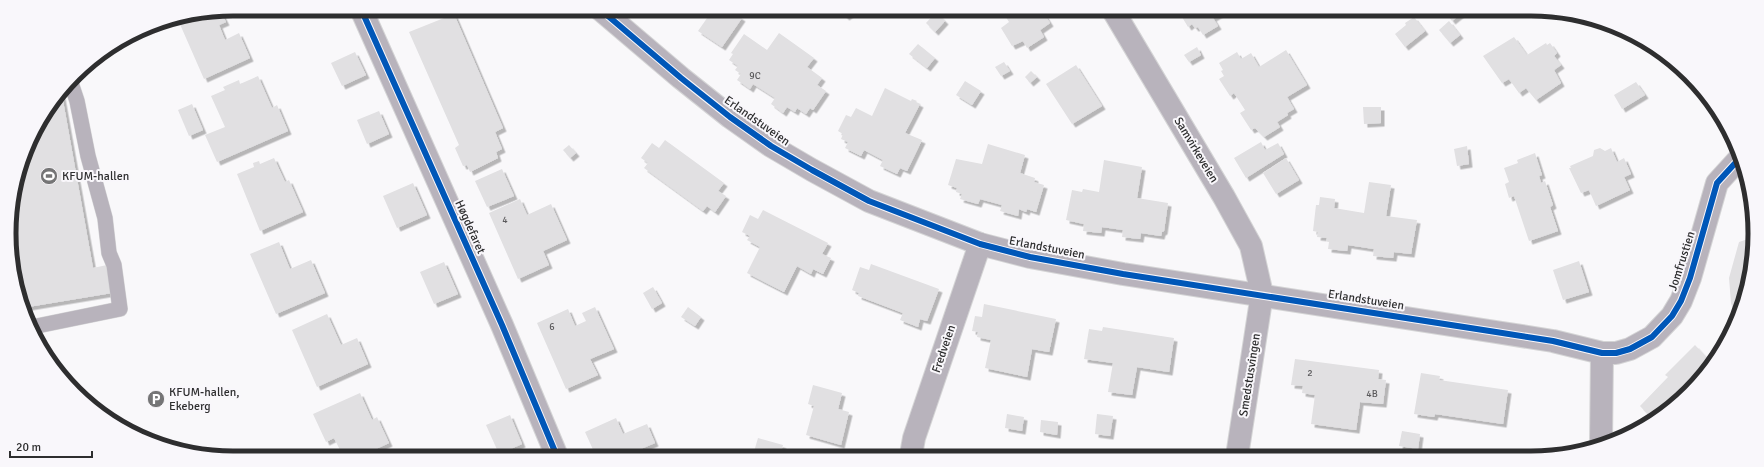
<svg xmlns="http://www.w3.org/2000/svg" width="1764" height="467" font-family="Signika,sans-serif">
<defs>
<filter id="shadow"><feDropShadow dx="3.5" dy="3.5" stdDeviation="0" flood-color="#0004"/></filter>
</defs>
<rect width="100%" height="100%" fill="#f9f8fa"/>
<g fill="#e1e0e2" filter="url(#shadow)">
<path d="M712,11H731L742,18L722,47L698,31Z"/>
<path d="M840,11H854L846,17Z"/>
<path d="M1002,11L1043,12L1050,23L1040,30L1044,37L1027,48L1023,41L1012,46L1001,28L1009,22Z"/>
<path d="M221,12L226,22L219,25L225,40L239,33L250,58L204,79L179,22L185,19Z"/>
<path d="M936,12L945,21L935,32L926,23Z"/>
<path d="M1179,12H1223L1213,18L1218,26L1203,35L1198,27L1195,28L1192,24L1188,27Z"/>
<path d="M1446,13H1462L1452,21Z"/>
<path d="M454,14L503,128L495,132L502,149L496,152L498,158L470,172L467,165L463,166L455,148L459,145L409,32Z"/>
<path d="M1414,17L1425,31L1405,47L1395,34L1406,25L1405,23Z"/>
<path d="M1449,21L1460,35L1450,43L1439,30Z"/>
<path d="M779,33L814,58L807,67L822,78L817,85L826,91L813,110L810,108L806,114L797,108L795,112L787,107L783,113L771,104L775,98L753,84L750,89L737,80L741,74L735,70L738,66L729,60L733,54L731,53L744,34L767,50Z"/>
<path d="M1514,37L1527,55L1546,43L1547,45L1550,43L1557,53L1554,56L1561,65L1554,70L1561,83L1536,100L1526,88L1519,93L1509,79L1502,83L1483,56Z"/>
<path d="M918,44L935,58L927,68L909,54Z"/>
<path d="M1197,47L1201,55L1189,62L1184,55Z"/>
<path d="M1286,50L1307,85L1287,97L1294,109L1287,113L1288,115L1277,122L1280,127L1264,137L1255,128L1251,130L1240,113L1245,110L1234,93L1230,96L1219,79L1224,76L1221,71L1223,70L1219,63L1237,52L1241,59L1251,53L1259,67Z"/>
<path d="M355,52L366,75L342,86L331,63Z"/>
<path d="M1004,62L1010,71L1001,76L995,67Z"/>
<path d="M1076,65L1102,106L1072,124L1046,84Z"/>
<path d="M1031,71L1037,77L1030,83L1025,77Z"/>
<path d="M258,76L272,108L277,105L288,131L217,162L205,135L225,127L211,96L225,90L223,87L239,80L240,84Z"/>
<path d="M965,81L981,91L972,105L956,95Z"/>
<path d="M1636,82L1645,95L1622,109L1614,95Z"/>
<path d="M885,88L911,101L912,99L917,101L916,102L920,104L905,133L922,140L907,171L900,168L897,174L880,166L883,160L864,150L861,156L845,148L848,142L841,139L843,134L838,131L846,115L851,117L856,108L872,116Z"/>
<path d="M62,95L93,268L107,265L112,293L22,308L9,219L32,134Z"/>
<path d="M192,104L203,130L189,136L178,110Z"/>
<path d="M1363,107H1381V123L1364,124Z"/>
<path d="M379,111L389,134L367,144L357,120Z"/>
<path d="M665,140L724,183L718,191L726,196L715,212L707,206L703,211L644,168L648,163L641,158L652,143L659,148Z"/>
<path d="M1261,142L1265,150L1278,143L1284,154L1246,178L1234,158Z"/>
<path d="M988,144L1025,155L1020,173L1035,178L1034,182L1044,185L1036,212L1027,209L1026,212L1019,209L1018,216L1000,211L1002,205L980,199L978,204L960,199L962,194L956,192L957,188L948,185L956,159L982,164Z"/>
<path d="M569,145L576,153L570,158L563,150Z"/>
<path d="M1467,146L1469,164L1457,166L1454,149Z"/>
<path d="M1600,148L1605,151L1611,148L1617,162L1624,158L1631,174L1624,177L1630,190L1596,206L1589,190L1581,193L1569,168H1571L1570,166L1593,156L1594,150Z"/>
<path d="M1535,153L1542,175L1539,176L1541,183L1545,181L1553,205L1550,207L1558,231L1529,241L1514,196L1509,198L1505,184L1509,182L1504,168L1518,163L1517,160Z"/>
<path d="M274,158L285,182L289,180L303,212L260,231L237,174L254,167L253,163L259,161L260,164Z"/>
<path d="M1286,158L1299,180L1276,194L1263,173Z"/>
<path d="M1104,160L1142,167L1137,198L1168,203L1164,231L1162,232L1161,236L1141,233L1140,239L1122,237L1123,230L1102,227L1101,233L1083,231L1084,224L1066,220L1072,190L1082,192L1083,189L1099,192Z"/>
<path d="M502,169L514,196L487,207L475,181Z"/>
<path d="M1369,182L1391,185L1386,216L1417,220L1411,254L1394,252L1393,258L1373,256L1374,249L1348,245L1347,251L1328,249L1329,242L1326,241L1327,238L1317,237L1318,232L1313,231L1316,205H1319L1320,197L1335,199L1334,208L1364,213Z"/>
<path d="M413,183L427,215L397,228L383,196Z"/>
<path d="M520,199L527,215L551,204L567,240L543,251L549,265L518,279L489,213Z"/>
<path d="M763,210L828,243L822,254L831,258L823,274L813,269L811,274L797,266L784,292L747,273L760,247L747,240L750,236L742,232L750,215L758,219Z"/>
<path d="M1751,238V277L1736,321L1731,303L1729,278L1739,242Z"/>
<path d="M279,242L290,269L311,260L325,293L276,314L250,254Z"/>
<path d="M1579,261L1589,292L1563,300L1553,270Z"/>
<path d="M444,262L458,294L434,304L420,272Z"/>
<path d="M871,264L939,289L927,321L920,319L918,327L900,320L903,313L858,296L859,293L852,290L860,267L869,270Z"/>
<path d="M653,287L662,303L652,309L643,293Z"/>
<path d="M984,304L1056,319L1049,352L1032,349L1027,377L985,368L991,340L977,337L978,332L972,331L975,316L982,317Z"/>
<path d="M595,307L614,349L590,359L598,375L566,389L537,323L568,309L575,326L586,321L582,313Z"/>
<path d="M688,307L701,317L695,326L681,317Z"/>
<path d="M327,314L341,345L357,338L368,364L317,387L292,330Z"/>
<path d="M1103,327L1174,338L1169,372L1137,367L1132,395L1108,392L1113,363L1084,359L1089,329L1102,331Z"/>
<path d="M1695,345L1711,362L1698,380L1686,392L1687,394L1652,419L1640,406L1668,377L1665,375Z"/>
<path d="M1295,359L1379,370L1378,379L1386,380L1383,404L1360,402L1356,430L1311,424L1315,395L1302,393L1303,386L1291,385Z"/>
<path d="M1421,373L1440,376L1439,380L1508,390L1503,424L1435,414L1434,417L1414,414Z"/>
<path d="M813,385L842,393L838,409L849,412L841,445L806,435L814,406L808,404Z"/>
<path d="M360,393L372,420L377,417L389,443L365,454H342L334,438L326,442L313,414Z"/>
<path d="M1007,414L1024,417L1022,431L1005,428Z"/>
<path d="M1097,414L1113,416L1110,436L1095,434Z"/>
<path d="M510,415L522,444L499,454L486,425Z"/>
<path d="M616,418L623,434L647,424L655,443L631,453L632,454H595L585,432Z"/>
<path d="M1041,420L1058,422L1057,435L1040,432Z"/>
<path d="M1402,431L1420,434L1418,449L1399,446Z"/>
<path d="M758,438L783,445L780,455H753Z"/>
</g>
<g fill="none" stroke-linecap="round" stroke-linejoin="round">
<defs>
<path id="lane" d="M32,327L120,309L114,265L109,253L105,218L88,156L77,101L71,83"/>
<g id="street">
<path d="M361,9L502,325L556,454"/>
<path d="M601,10L681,78L730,117L771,146L812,170L869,201L980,244L1030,257L1123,274L1496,332L1553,341L1602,353H1616L1630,349L1652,337L1672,316L1681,301L1690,278L1717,183L1738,160"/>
<path d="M1114,12L1224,197L1251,246L1262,294L1237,456"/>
<path d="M1601,444L1602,353"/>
<path d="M911,455L914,438L980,244"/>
</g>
</defs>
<use href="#lane" stroke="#d4d4d5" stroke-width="16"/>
<use href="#street" stroke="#d4d4d5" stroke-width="24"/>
<use href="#lane" stroke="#b8b3bc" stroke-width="15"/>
<use href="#street" stroke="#b8b3bc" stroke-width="22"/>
<defs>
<g id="cycleway">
<path d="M361,9L502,325L556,454"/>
<path d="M601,10L681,78L730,117L771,146L812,170L869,201L980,244L1030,257L1123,274L1496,332L1553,341L1602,353H1616L1630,349L1652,337L1672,316L1681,301L1690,278L1717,183L1738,160"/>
</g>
</defs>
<use href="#cycleway" stroke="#f9f7fb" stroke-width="8"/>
<use href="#cycleway" stroke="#0057b8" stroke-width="6"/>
</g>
<defs>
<symbol id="stadium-disc" viewBox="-11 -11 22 22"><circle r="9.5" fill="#757576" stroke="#f9f7fb"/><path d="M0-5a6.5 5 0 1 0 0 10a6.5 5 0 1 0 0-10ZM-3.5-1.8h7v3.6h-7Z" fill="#fff"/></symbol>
<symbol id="parking-disc" viewBox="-11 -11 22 22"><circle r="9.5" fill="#757576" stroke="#f9f7fb"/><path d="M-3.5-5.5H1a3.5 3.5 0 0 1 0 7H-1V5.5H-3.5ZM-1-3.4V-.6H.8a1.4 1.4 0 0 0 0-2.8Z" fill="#fff"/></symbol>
</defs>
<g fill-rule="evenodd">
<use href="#stadium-disc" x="39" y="166" width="20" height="20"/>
<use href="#parking-disc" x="146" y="389" width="20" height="20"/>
</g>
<g text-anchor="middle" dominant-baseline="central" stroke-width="4" stroke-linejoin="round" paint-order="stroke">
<g font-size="10" fill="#5b5a5c">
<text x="755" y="76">9C</text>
<text x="505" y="220">4</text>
<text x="552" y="327">6</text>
<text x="1310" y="373">2</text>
<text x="1372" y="394">4B</text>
</g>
<g font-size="12" fill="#2e2e2f" stroke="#f9f7fb">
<text transform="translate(757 121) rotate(35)">Erlandstuveien</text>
<text transform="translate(1196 150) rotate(59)">Samvirkeveien</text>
<text transform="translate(470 227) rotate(66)">Høgdefaret</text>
<text transform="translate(1047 248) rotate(11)">Erlandstuveien</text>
<text transform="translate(1682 261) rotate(-72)">Jomfrustien</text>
<text transform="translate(1366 300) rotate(9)">Erlandstuveien</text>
<text transform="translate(944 349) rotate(-71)">Fredveien</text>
<text transform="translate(1250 375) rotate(-81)">Smedstusvingen</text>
</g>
<g font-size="12" fill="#2e2e2f" stroke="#f9f7fb" text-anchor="start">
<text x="62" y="176">KFUM-hallen</text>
<text x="169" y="392">KFUM-hallen,<tspan x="169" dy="14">Ekeberg</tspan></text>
</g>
</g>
<path d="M0 0H1764V467H0ZM233 16H1531A217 217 0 0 1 1748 233V234A217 217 0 0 1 1531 451H233A217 217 0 0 1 16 234V233A217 217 0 0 1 233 16Z" fill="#f9f7fb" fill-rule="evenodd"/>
<path fill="none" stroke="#2e2e2f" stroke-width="5" d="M233 16H1531A217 217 0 0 1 1748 233V234A217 217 0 0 1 1531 451H233A217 217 0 0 1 16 234V233A217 217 0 0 1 233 16Z"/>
<path d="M10 451v6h82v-6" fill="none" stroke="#2e2e2f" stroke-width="2"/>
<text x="16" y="451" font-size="12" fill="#2e2e2f" stroke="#f9f7fb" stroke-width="3" paint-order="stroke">20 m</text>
</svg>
